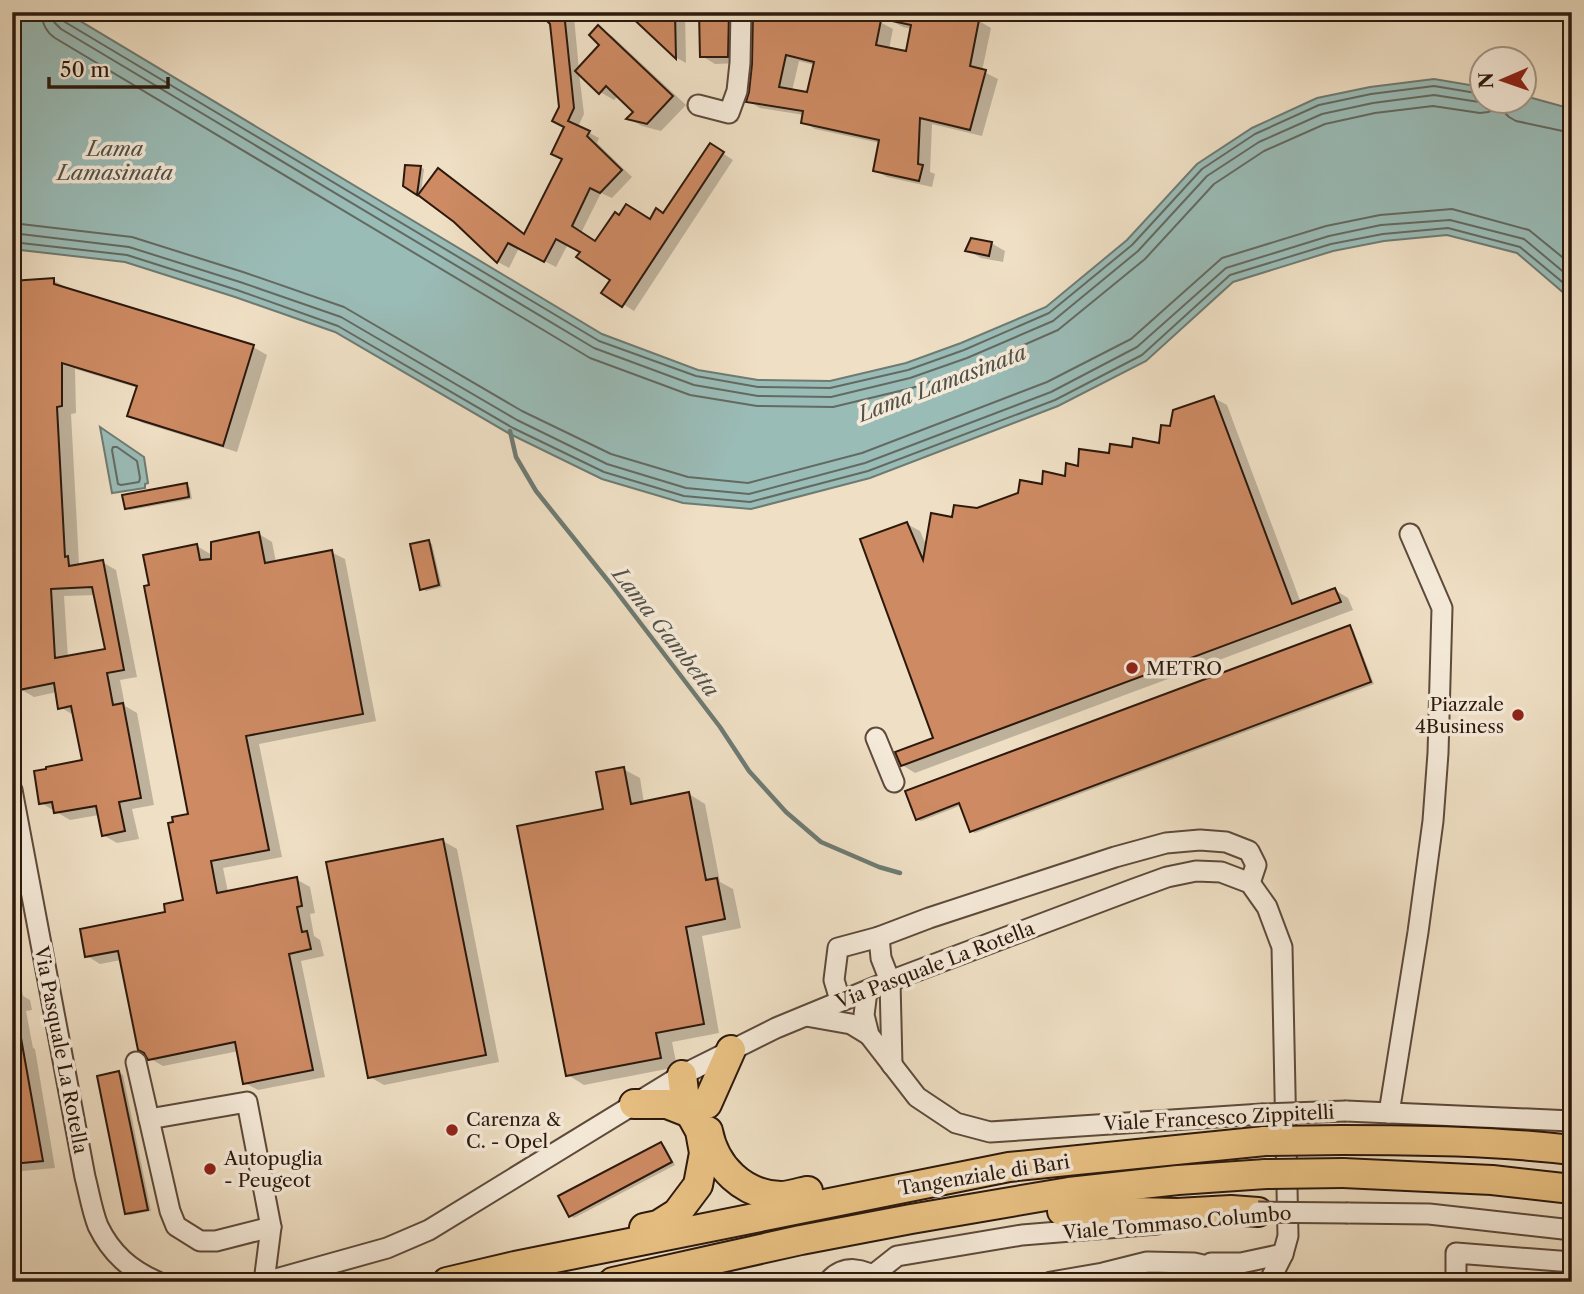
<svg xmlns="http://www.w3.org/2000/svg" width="1584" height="1294" font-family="'Libre Caslon Text',serif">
<rect width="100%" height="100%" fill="#efdfc4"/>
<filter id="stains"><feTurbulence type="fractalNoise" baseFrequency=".00286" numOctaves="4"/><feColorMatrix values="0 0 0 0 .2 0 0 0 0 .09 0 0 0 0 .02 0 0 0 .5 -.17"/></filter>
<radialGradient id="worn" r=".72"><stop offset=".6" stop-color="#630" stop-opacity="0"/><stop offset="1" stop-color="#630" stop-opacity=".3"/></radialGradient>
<g fill="#9abcb7" stroke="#6e7b73" stroke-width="2">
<path d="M12,12H62L80,21L602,334L698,370L758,380L830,381L906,363L961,343L1046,307L1127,240L1197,164L1252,128L1317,98L1370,87L1434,79L1482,87V102H1524L1525,96L1572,109V300L1517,253L1447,235L1384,241L1333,251L1233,282L1146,361L1058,406L870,478L751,509L683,503L602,479L510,434L335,332L235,297L125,262L12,249Z"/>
<path d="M100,427L144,457L148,483L145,484V488L112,493Z"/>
</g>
<g fill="#0003" fill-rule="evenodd">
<path d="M118,12H160V13L125,16Z"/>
<path d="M541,12H578L576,18L574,17L579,70L602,45L598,28L612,36L686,105L661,131L642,126L629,119L635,112L618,96L614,100L600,92L579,73L584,114L578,127L599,138L597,143L632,177L612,198L601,193L581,233L596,243L620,217L650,221L664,215L710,145L733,160L634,311L604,292L612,280L582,251L568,244L556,267L519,248L509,268L498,262L456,221L405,185L420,167L424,169L421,193L526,235L564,159L566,127L561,107L552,23Z"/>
<path d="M628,12H685L686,63L677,58Z"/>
<path d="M701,12H744L740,63L715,64L702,56Z"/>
<path d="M935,12L979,21L991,28L982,71L998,79L982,136L932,124L930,172L935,174L932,187L887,177L875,170L880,143L815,129L803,122L804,115L760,108L748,101L754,64L880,22L893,29L889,49L908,53L912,29L903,27L890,20ZM799,61L815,65L808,94L792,91Z"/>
<path d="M991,243L1005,251L1003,262L981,258L967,250Z"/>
<path d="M53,280L67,288L253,347L267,355L237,452L143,423L129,416L138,388L75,369L76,413L71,414L79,564L102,562L116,570L137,677L120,680L125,706L137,713L154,805L132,809L139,839L117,843L103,835L99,815L70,820L41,803L84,761L75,716L60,707L57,692L34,697L20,689L12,654V282ZM96,595L107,650L68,658L64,596Z"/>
<path d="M1214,398L1227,405L1301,603L1335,590L1348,598L1353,610L915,773L902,765L935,739L907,524L920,531L927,547L953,519L1067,479L1079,468L1110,455L1133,449L1161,445L1172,428Z"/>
<path d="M187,485L190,488L192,499L130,510L127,508Z"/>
<path d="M259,534L272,542L276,562L331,552L345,559L376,721L259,744L282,857L223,868L228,892L296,879L310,887L315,913L310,914L314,936L320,940L324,956L301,961L325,1077L258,1090L245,1083L239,1051L163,1066L149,1058L121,960L100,964L87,956L167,913L185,901L190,816L151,586L197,546L212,555Z"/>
<path d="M428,542L432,544L442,587L426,591L422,588Z"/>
<path d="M1350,627L1353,629L1374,684L975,833L971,831L962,805L921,821L917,819Z"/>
<path d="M623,769L640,778L644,803L689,794L705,804L720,882L733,889L741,928L702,936L719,1033L672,1042L677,1067L584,1085L568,1075L605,811Z"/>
<path d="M443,841L457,849L499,1062L384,1085L370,1077Z"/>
<path d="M12,940L23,996L30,1000L32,1010L26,1011L33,1048L35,1049L55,1168L12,1172Z"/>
<path d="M119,1073L123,1075L151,1211L130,1215L126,1213Z"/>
<path d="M661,1144L665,1146L675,1165L574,1218L570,1216Z"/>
</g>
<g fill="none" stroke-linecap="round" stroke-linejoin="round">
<g stroke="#636a62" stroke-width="2">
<path d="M41,12C42,24 46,32 55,38L590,358L690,395L757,406L833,407L912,388L971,368L1058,330L1145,259L1214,184L1264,151L1325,124L1375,113L1433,106L1480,113L1488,112L1499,107L1509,117L1516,121L1572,133"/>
<path d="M52,12L54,22L61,29L594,348L694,385L758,396L831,397L910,378L967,358L1053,321L1138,251L1207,176L1259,142L1322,114L1373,103L1434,95L1479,102H1487"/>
<path d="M61,12V18L65,22L599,341L696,376L758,387L830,388L908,370L964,350L1049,313L1132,245L1202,169L1255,134L1319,105L1371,94L1434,86L1482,94"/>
<path d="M12,223L132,237L243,272L344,307L522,411L611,454L688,477L748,483L862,453L1047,382L1131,339L1222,258L1326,226L1380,215L1452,209L1529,230L1572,265"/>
<path d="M12,233L129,247L240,282L341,317L517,420L607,464L686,488L749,494L865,463L1051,392L1137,347L1226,268L1329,236L1381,225L1450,220L1524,239L1572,279"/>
<path d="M12,242L127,255L237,290L338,326L513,428L604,472L684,496L750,502L868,471L1055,400L1142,355L1230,275L1331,244L1383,234L1448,228L1520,247L1572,290"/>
<path d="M113,447H117L137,461L140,478L139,482L121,485L118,484L112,450Z"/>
</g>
<path stroke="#6e7b73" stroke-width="4.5" d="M510,431L516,457L536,491L609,582L720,727L749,771L786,812L821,842L879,867L900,873"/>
</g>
<g fill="#cd8a63" stroke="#2c190d" stroke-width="2" fill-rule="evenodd">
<path d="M538,12H564L574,108L568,121L590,131L587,136L622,170L600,193L590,188L572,226L595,241L615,212L619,215L626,204L650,219L656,208L663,213L710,143L724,152L622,307L601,293L610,280L576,257L580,252L556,239L544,262L508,243L497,263L454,222L418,195L438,168L524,234L562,159L551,154L564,127L552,121L559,107L550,24Z"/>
<path d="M626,12H675L676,59Z"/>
<path d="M699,12H729L728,57H700Z"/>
<path d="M753,12H844L881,20L876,45L906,51L911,25L878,18L879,12H944L979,20L970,66L986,70L970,130L920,118L918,164L923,165L919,181L873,171L879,140L801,123L803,111L746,102L749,92L752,64ZM786,55L814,62L807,92L779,87Z"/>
<path d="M598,25L673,96L647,124L626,119L633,112L606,86L599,94L575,71L599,45L589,35Z"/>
<path d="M405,165L421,166L417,195L403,186Z"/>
<path d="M971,238L992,242L989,256L965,251Z"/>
<path d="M54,278V284L254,345L223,446L127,416L137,386L62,363V406L57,407L65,557L68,556L69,566L103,560L124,670L107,673L113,705L123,703L141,798L119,802L125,831L102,836L96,806L54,813L52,802L39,804L34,771L46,769V767L82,760L71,706L58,709L54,683L19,690L12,657V405H18V372H12V281ZM92,587L105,649L55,658L51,589Z"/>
<path d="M1214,396L1292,604L1335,588L1341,602L901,766L895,752L933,738L860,539L907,522L923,560L931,513L952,517L954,505L977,508L1018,493L1020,480L1042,484L1043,471L1065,476L1066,463L1078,466L1079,449L1109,453L1110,444L1132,447L1133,438L1159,443L1161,425L1170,426L1173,410Z"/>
<path d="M187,483L189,497L125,509L122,495Z"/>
<path d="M259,532L265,563L332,550L363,714L246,736L269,850L211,861L217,893L297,877L302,906L297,907L302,932L307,931L311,949L289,954L313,1070L243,1084L235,1042L148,1060L144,1053L138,1050L118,951L85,957L80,929L165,912L164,904L183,900L168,823L173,822L172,817L188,814L144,586L149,585L143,555L197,544L200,560L211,559V542Z"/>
<path d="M429,540L439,585L420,590L410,544Z"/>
<path d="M1350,625L1371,682L970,832L959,803L916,820L905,791Z"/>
<path d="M624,767L631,804L689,792L706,880L717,878L725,919L686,927L704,1024L656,1033L661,1058L566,1076L517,826L603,809L596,772Z"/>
<path d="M443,839L486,1055L368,1078L326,862Z"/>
<path d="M19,1027L43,1161L12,1164V1028Z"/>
<path d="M119,1071L148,1210L125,1214L97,1076Z"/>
<path d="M661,1142L672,1162L569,1217L558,1196Z"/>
</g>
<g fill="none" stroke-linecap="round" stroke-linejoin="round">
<defs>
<g id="minor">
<path d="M698,105L729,113L737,91L740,63L741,12"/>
<path d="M876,738L894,782"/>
<path d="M12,790L85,1177C89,1192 92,1211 98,1226C111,1253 130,1270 158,1282"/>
<path d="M879,937L881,958L890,981L892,1065"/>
<path d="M867,991L864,1015L869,1035L917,1097L956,1123L990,1132L1262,1114"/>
<path d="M840,1000L834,980L838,948L879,937L929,918L1115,857L1166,843L1200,840L1226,842L1249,851L1256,865L1250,883"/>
<path d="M806,1016L851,1024L869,1035"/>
<path d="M136,1062L149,1119L247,1102L271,1227L264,1282"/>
<path d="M1346,1111L1572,1121"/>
<path d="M1389,1113L1418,932L1433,821L1438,753L1442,608L1410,534"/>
<path d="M149,1119L170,1211L176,1226L200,1241H216L271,1227"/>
<path d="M1348,1213L1429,1214L1572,1230"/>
<path d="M1211,1263H1241L1283,1254"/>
<path d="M873,1275L897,1256L1022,1235L1157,1224"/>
<path d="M265,1282L387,1248L429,1230L682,1075L776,1028L890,981L1134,889L1167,877L1196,871L1221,872L1250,883L1267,907L1282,947L1288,1236L1283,1254L1269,1282"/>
<path d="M828,1282C843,1264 865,1267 880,1282"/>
<path d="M1051,1282L1103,1273L1147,1262L1194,1263L1221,1269L1236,1282"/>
<path d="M1456,1282V1253L1572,1262"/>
</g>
<g id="highway">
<path d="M634,1104H667L690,1113"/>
<path d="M707,1104L731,1050"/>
<path d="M708,1131C715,1167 743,1195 781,1196C790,1196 800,1192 808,1191"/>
<path d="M1342,1140C1418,1140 1495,1141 1572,1150"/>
<path d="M1343,1173L1492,1180L1572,1189"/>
<path d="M1062,1211L1098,1208L1133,1212L1177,1213L1231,1210L1258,1212"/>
<path d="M644,1228L658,1225L677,1213L698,1185L704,1153L700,1131L690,1113L684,1092L682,1075"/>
<path d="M447,1282L515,1266L1009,1167L1265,1141"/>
<path d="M613,1282L801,1240L911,1219L1069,1192L1178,1180L1266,1174"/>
</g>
</defs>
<use href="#minor" stroke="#5d4a3b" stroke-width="23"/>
<use href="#highway" stroke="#2c190d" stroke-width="32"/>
<use href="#minor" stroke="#f5ead9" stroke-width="19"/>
<use href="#highway" stroke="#e8c082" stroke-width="28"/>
<defs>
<g id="minor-bridge">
<path d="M1262,1114L1346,1111"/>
<path d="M1258,1212L1348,1213"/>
</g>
<g id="highway-bridge">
<path d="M1265,1141L1342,1140"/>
<path d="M1266,1174L1343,1173"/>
</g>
</defs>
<use href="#minor-bridge" stroke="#5d4a3b" stroke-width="23" stroke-linecap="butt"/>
<use href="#highway-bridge" stroke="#2c190d" stroke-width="32" stroke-linecap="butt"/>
<use href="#minor-bridge" stroke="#f5ead9" stroke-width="19"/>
<use href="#highway-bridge" stroke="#e8c082" stroke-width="28"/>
</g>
<g fill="#8f2418" stroke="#f5ead9" stroke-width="2.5">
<circle cx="1132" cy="668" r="7"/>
<circle cx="1518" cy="715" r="7"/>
<circle cx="452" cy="1130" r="7"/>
<circle cx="210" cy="1169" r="7"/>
</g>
<g text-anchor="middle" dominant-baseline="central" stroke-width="7" stroke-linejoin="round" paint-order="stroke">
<g font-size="19" fill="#2c190d" stroke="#f5ead9" text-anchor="start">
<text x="1146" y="668">METRO</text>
<text x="1504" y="704" text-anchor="end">Piazzale<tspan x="1504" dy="22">4Business</tspan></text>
<text x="466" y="1119">Carenza &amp;<tspan x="466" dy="22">C. - Opel</tspan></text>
<text x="224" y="1158">Autopuglia<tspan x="224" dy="22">- Peugeot</tspan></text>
</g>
<g font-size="19" fill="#2c190d" stroke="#f5ead9">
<text transform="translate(935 965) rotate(-21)">Via Pasquale La Rotella</text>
<text transform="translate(61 1050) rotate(79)">Via Pasquale La Rotella</text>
<text transform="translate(1219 1118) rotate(-3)">Viale Francesco Zippitelli</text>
<text transform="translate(984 1175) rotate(-9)">Tangenziale di Bari</text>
<text transform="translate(1177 1223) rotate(-5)">Viale Tommaso Columbo</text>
</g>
<g font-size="21" font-style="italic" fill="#525248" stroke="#f5ead9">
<text x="115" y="148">Lama<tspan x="115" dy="24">Lamasinata</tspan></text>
<text transform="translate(942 383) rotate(-21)">Lama Lamasinata</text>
<text transform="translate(666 632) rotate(52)">Lama Gambetta</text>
</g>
</g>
<rect width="1584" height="1294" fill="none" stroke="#efdfc4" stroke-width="42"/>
<rect x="14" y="14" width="1556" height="1266" fill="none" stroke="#2c190d" stroke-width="3.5"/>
<rect x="21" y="21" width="1542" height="1252" fill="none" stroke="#2c190d" stroke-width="2"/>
<g transform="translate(1503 80) rotate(268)"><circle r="33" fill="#f5ead9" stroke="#a59687" stroke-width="2"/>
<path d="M0-5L12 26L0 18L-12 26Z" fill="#8f2418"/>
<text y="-10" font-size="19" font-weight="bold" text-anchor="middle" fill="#2c190d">N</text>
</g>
<path d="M49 77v10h119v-10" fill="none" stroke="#2c190d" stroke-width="3.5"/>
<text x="60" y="77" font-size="21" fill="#2c190d" stroke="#f5ead9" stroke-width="5" paint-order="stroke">50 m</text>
<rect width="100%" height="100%" filter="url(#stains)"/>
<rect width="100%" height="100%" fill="url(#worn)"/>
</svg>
